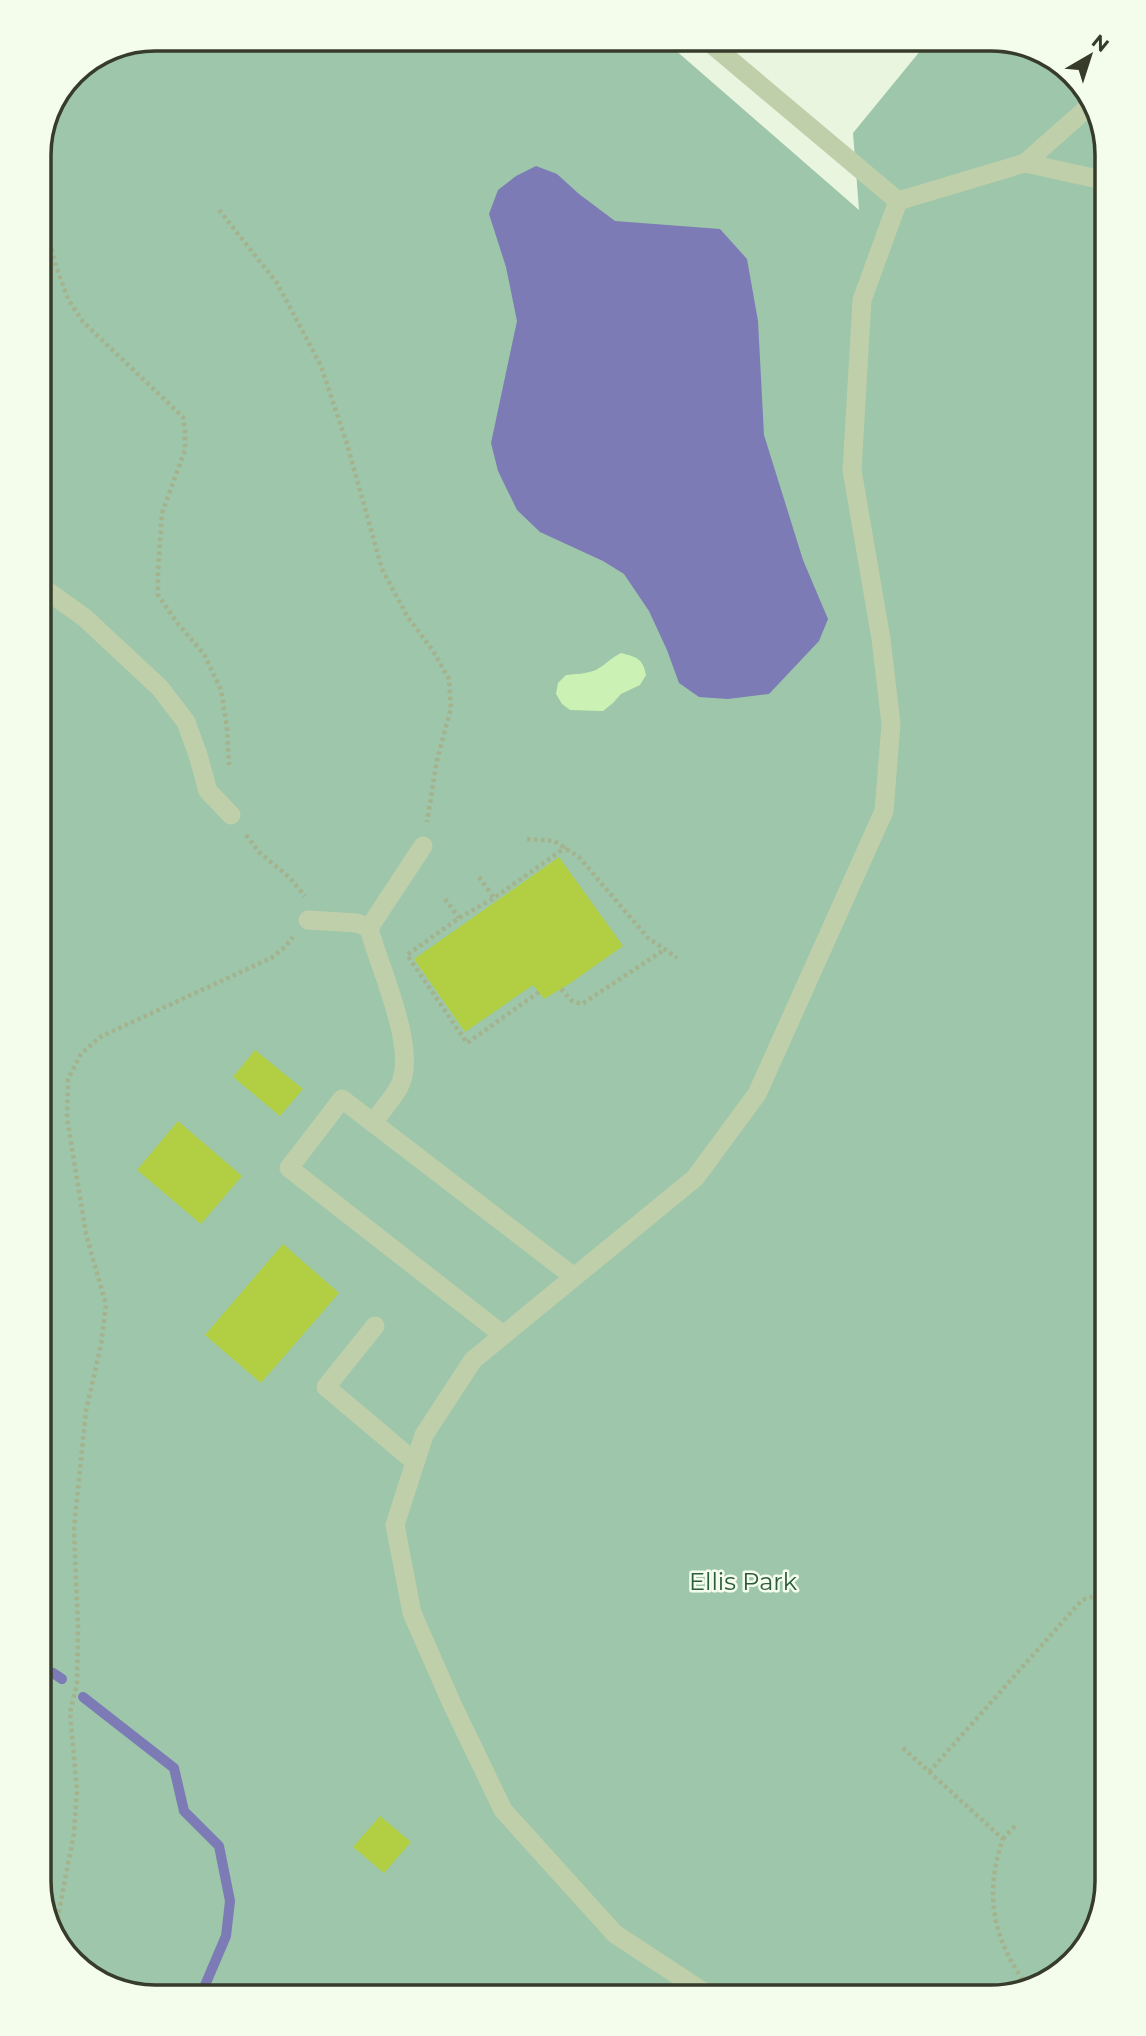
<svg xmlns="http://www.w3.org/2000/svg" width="1146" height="2036" font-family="Montserrat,sans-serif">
<rect width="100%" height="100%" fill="#eaf5df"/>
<path fill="#9dc6aa" d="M930,39H999L1056,58L1096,104L1107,155V1881L1088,1945L1042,1986L991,1997H148L90,1978L50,1932L39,1881V148L73,72L111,47L666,42L859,210L853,133Z"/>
<path fill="#cbf2b4" d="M621,653C636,657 643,658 646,675L640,685L621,694L613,703L603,711L570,710L562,704L556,694L558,683L566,675C576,674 586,674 596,670C605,665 611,658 621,653Z"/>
<path fill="#7c7bb5" d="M536,166L557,174L579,194L615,221L720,229L747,259L758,321L764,435L803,560L828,619L819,641L769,694L728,699L699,697L679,683L667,650L649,611L624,574L603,561L540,532L517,510L498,471L491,443L517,321L506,267L489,214L498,190L516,176Z"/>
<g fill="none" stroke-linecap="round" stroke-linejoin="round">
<g stroke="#7c7bb5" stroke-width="10">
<path d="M39,1670L53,1673L62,1679"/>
<path d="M83,1697L174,1768L184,1811L219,1846L230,1901L226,1936L200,1997"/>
</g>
</g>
<g fill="#b2cf43">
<path d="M559,857L623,946L569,984L544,999L533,985L465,1032L414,959Z"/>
<path d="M255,1050L303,1089L280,1116L233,1077Z"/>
<path d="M178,1121L242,1176L201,1224L137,1170Z"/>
<path d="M283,1244L339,1293L261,1383L205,1335Z"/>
<path d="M380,1816L411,1842L384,1873L353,1847Z"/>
</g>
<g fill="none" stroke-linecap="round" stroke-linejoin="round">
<g stroke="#a4b38d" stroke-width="4.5" stroke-dasharray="3.5 3.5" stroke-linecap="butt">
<path d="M42,208L55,263L68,299L83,322L183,417L185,431V450L162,513L158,570V595L178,624L204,654L221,690L227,728L229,765"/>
<path d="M219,210L277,283L321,366L347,444L382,569L407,616L433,651L449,679L451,708L437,760L427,822"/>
<path d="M246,835L259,852L290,878L305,896"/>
<path d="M527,839L554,841L579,857L647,937L677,958"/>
<path d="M479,877L494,898"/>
<path d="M445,899L459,918"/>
<path d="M561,989L572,1001L582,1004L664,950"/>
<path d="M539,992L467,1043L407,955L459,918L494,898L566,847"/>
<path d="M903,1748L1003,1839C991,1871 989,1909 1002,1941C1008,1958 1019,1974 1028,1989"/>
<path d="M929,1772L1082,1600L1097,1595L1107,1597"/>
<path d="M1003,1839L1015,1826"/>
<path d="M63,1947L58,1916L74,1833L77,1791L70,1713L77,1683L78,1628L74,1528L86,1411L101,1345L106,1305L86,1234L67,1118L68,1079L81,1054L100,1037L271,958L285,947L293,937"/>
</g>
<g stroke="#bfcfaa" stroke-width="19">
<path d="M1025,163L1107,181"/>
<path d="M39,585L85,618L160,688L186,722L198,755L208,791L231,815"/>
<path d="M308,920L357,923L369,928L423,846"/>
<path d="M369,928C379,968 419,1050 399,1087C392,1100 381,1111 373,1123"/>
<path d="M375,1326L326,1387L415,1462"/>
<path d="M503,1335L289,1168L342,1099L574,1277"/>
<path d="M711,1997L615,1934L503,1810L452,1704L412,1613L395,1525L424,1435L473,1360L695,1178L757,1094L884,811L891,724L881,639L852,470L862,300L898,201L1025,163L1094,102"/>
</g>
<path stroke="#bfcfaa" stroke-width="19" d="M709,42L898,201"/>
</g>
<g text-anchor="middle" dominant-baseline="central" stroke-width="5" stroke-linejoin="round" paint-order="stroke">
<g font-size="24" fill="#2b5c3b" stroke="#f4fcec">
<text x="743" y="1581">Ellis Park</text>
</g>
</g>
<path d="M0 0H1146V2036H0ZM155 51H991A104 104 0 0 1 1095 155V1881A104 104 0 0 1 991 1985H155A104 104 0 0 1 51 1881V155A104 104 0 0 1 155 51Z" fill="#f4fcec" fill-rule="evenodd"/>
<path fill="none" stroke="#363b2a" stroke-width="3.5" d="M155 51H991A104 104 0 0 1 1095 155V1881A104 104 0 0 1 991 1985H155A104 104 0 0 1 51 1881V155A104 104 0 0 1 155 51Z"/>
<g transform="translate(1090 56) rotate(39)" stroke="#f4fcec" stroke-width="5" paint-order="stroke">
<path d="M0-5L12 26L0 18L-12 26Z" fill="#363b2a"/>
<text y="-10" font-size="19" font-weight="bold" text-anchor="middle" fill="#363b2a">N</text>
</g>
</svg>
